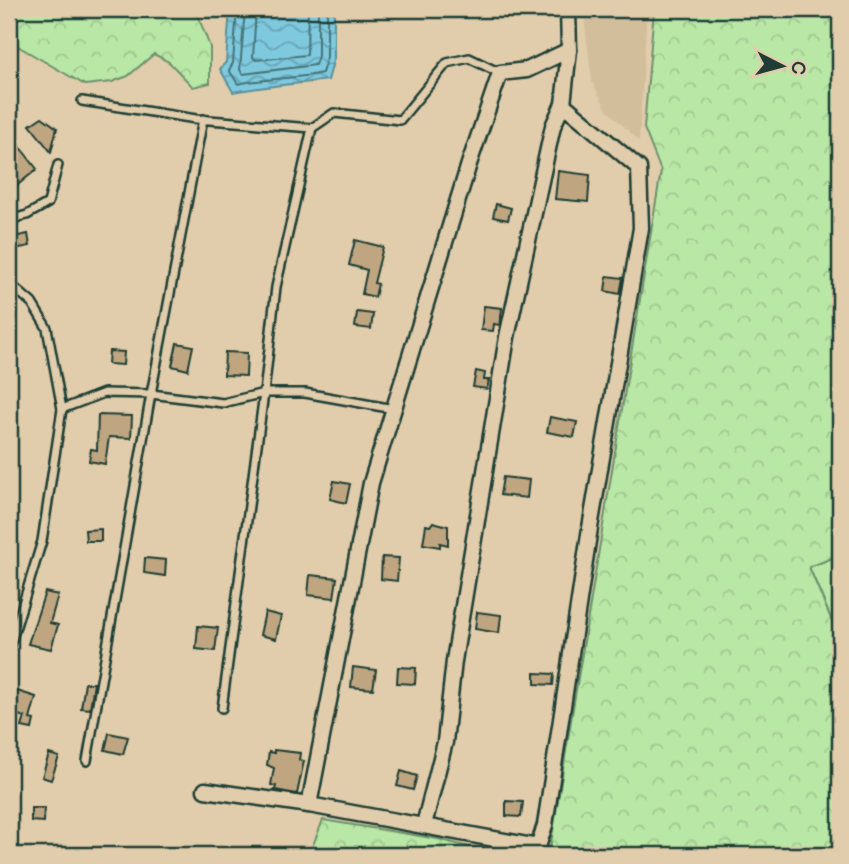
<svg xmlns="http://www.w3.org/2000/svg" width="849" height="864" font-family="'Balsamiq Sans',sans-serif">
<defs>
<pattern id="forest-crowns" width="20" height="18" patternUnits="userSpaceOnUse" patternTransform="scale(1.75)"><rect width="20" height="18" fill="#b9e7a6"/><path d="M2 6a3 3 0 1 1 6 0M12 15a3 3 0 1 1 6 0" fill="none" stroke="#9fc790"/></pattern>
<pattern id="water-waves" width="16" height="10" patternUnits="userSpaceOnUse" patternTransform="scale(1.75)"><rect width="16" height="10" fill="#7fc9df"/><path d="M0 5q4-4 8 0t8 0" fill="none" stroke="#67a4b6"/></pattern>
</defs>
<rect width="100%" height="100%" fill="#e1cdab"/>
<filter id="ink" filterUnits="userSpaceOnUse"><feTurbulence type="fractalNoise" baseFrequency=".0143" numOctaves="2"/><feDisplacementMap in="SourceGraphic" scale="14" xChannelSelector="R" yChannelSelector="G"/><feConvolveMatrix kernelMatrix="1 2 1 2 8 2 1 2 1" color-interpolation-filters="sRGB"/></filter>
<g filter="url(#ink)">
<path fill="#d3be9c" d="M583,9H647L639,141L607,110L592,82Z"/>
<path fill="#b9e7a6" stroke="#6c926d" stroke-width="2" d="M840,555V640L809,567Z"/>
<g fill="url(#forest-crowns)" stroke="#6c926d" stroke-width="2">
<path d="M9,9H202L198,16L210,47V83L193,87L169,62L154,54L128,76L112,82L85,85L9,41Z"/>
<path d="M654,9H840V555L809,567L840,640V855H549L661,171L644,128Z"/>
<path d="M323,820L438,839L500,855H309Z"/>
</g>
<path fill="url(#water-waves)" stroke="#59919b" stroke-width="2" d="M230,9H334V58L328,80C296,84 264,86 233,92L220,69L226,62Z"/>
<g fill="none" stroke-linecap="round" stroke-linejoin="round">
<g stroke="#457578" stroke-width="2">
<path d="M237,9L233,63L229,70L238,84C266,78 295,79 322,73L327,57V9"/>
<path d="M245,9L240,70L243,74L315,65L318,56V9"/>
<path d="M256,9L253,57L256,60L307,55L308,9"/>
</g>
</g>
<g fill="#bfa681" stroke="#1f3d34" stroke-width="2">
<path d="M42,117L57,128L51,152L30,125Z"/>
<path d="M20,147L37,169L14,188L9,181V157Z"/>
<path d="M558,171L590,175L588,202L555,199Z"/>
<path d="M496,204L511,208L508,220L493,217Z"/>
<path d="M28,234L30,246L9,250V238Z"/>
<path d="M355,240L383,247L374,283L378,284L375,297L362,294L367,270L349,265Z"/>
<path d="M607,276L623,278L620,294L605,291Z"/>
<path d="M484,306L502,308L500,325L494,324L493,331L481,330Z"/>
<path d="M357,312L373,314L371,329L355,327Z"/>
<path d="M177,343L193,346L188,370L172,366Z"/>
<path d="M109,351L124,352L123,365L108,364Z"/>
<path d="M225,352L247,353L246,376L224,375Z"/>
<path d="M476,371L485,373L484,380H489L487,389L473,387Z"/>
<path d="M98,415L132,416L131,438L109,437L105,464L89,461L91,449L97,450Z"/>
<path d="M550,417L577,422L574,437L547,432Z"/>
<path d="M503,477L529,480L527,498L500,495Z"/>
<path d="M334,481L350,484L346,503L330,499Z"/>
<path d="M433,522L448,526V545L440,543V547L423,544L426,525L430,526Z"/>
<path d="M101,529V541H86L85,530Z"/>
<path d="M382,557L399,558L397,581L381,579Z"/>
<path d="M145,558L166,560L165,576L144,573Z"/>
<path d="M310,575L337,578L334,598L308,595Z"/>
<path d="M45,592L58,595L50,623L58,625L51,649L28,644Z"/>
<path d="M265,612L281,616L276,639L260,635Z"/>
<path d="M477,612L501,615L499,633L475,629Z"/>
<path d="M198,626L218,628L215,651L196,649Z"/>
<path d="M353,667L376,670L373,689L351,687Z"/>
<path d="M398,667L416,668L415,684L397,683Z"/>
<path d="M535,673L554,674L553,685L535,684Z"/>
<path d="M85,683H94L90,709L81,708Z"/>
<path d="M17,691L36,697L30,719L34,720L32,729L22,727L25,717L11,713Z"/>
<path d="M109,733L128,737L123,754L105,750Z"/>
<path d="M274,750L300,753L299,760L304,761L297,794L275,790L276,786L271,785L274,768L267,765L269,752L274,753Z"/>
<path d="M49,754L59,757L51,780L42,777Z"/>
<path d="M401,771L417,776L413,790L397,786Z"/>
<path d="M506,801L523,802L521,817L506,816Z"/>
<path d="M31,808H44L43,822L31,821Z"/>
</g>
<g fill="none" stroke-linecap="round" stroke-linejoin="round">
<defs>
<g id="lane">
<path d="M82,101L196,119L312,128"/>
<path d="M9,220L27,215L48,203L58,165"/>
<path d="M9,283L32,303L47,328L62,409L42,541L9,649"/>
<path d="M62,409L104,393L151,394L223,403L264,393L222,708"/>
<path d="M394,409L305,393H264L276,287L312,128L334,113L400,120L447,63L469,58L500,73"/>
<path d="M87,761L151,394L203,119"/>
</g>
<g id="street">
<path d="M205,790L309,805L371,483L469,164L500,73L527,70L569,50"/>
<path d="M309,805L538,847L545,825L590,528L641,228L639,168L563,104L569,50L568,9"/>
<path d="M424,825L445,742L454,661L507,337L553,126L563,104"/>
</g>
</defs>
<use href="#lane" stroke="#1f3d34" stroke-width="12"/>
<use href="#street" stroke="#1f3d34" stroke-width="19"/>
<use href="#lane" stroke="#e1cdab" stroke-width="7"/>
<use href="#street" stroke="#e1cdab" stroke-width="14"/>
</g>
</g>
<rect width="849" height="864" fill="none" stroke="#e1cdab" stroke-width="35"/>
<rect x="18" y="18" width="814" height="829" fill="none" stroke="#1f3d34" stroke-width="2.5" filter="url(#ink)"/>
<g transform="translate(782 66) rotate(96)" stroke="#e1cdab" stroke-width="5" paint-order="stroke">
<path d="M0-5L12 26L0 18L-12 26Z" fill="#1f3d34"/>
<text y="-10" font-size="19" font-weight="bold" text-anchor="middle" fill="#1f3d34">С</text>
</g>
</svg>
